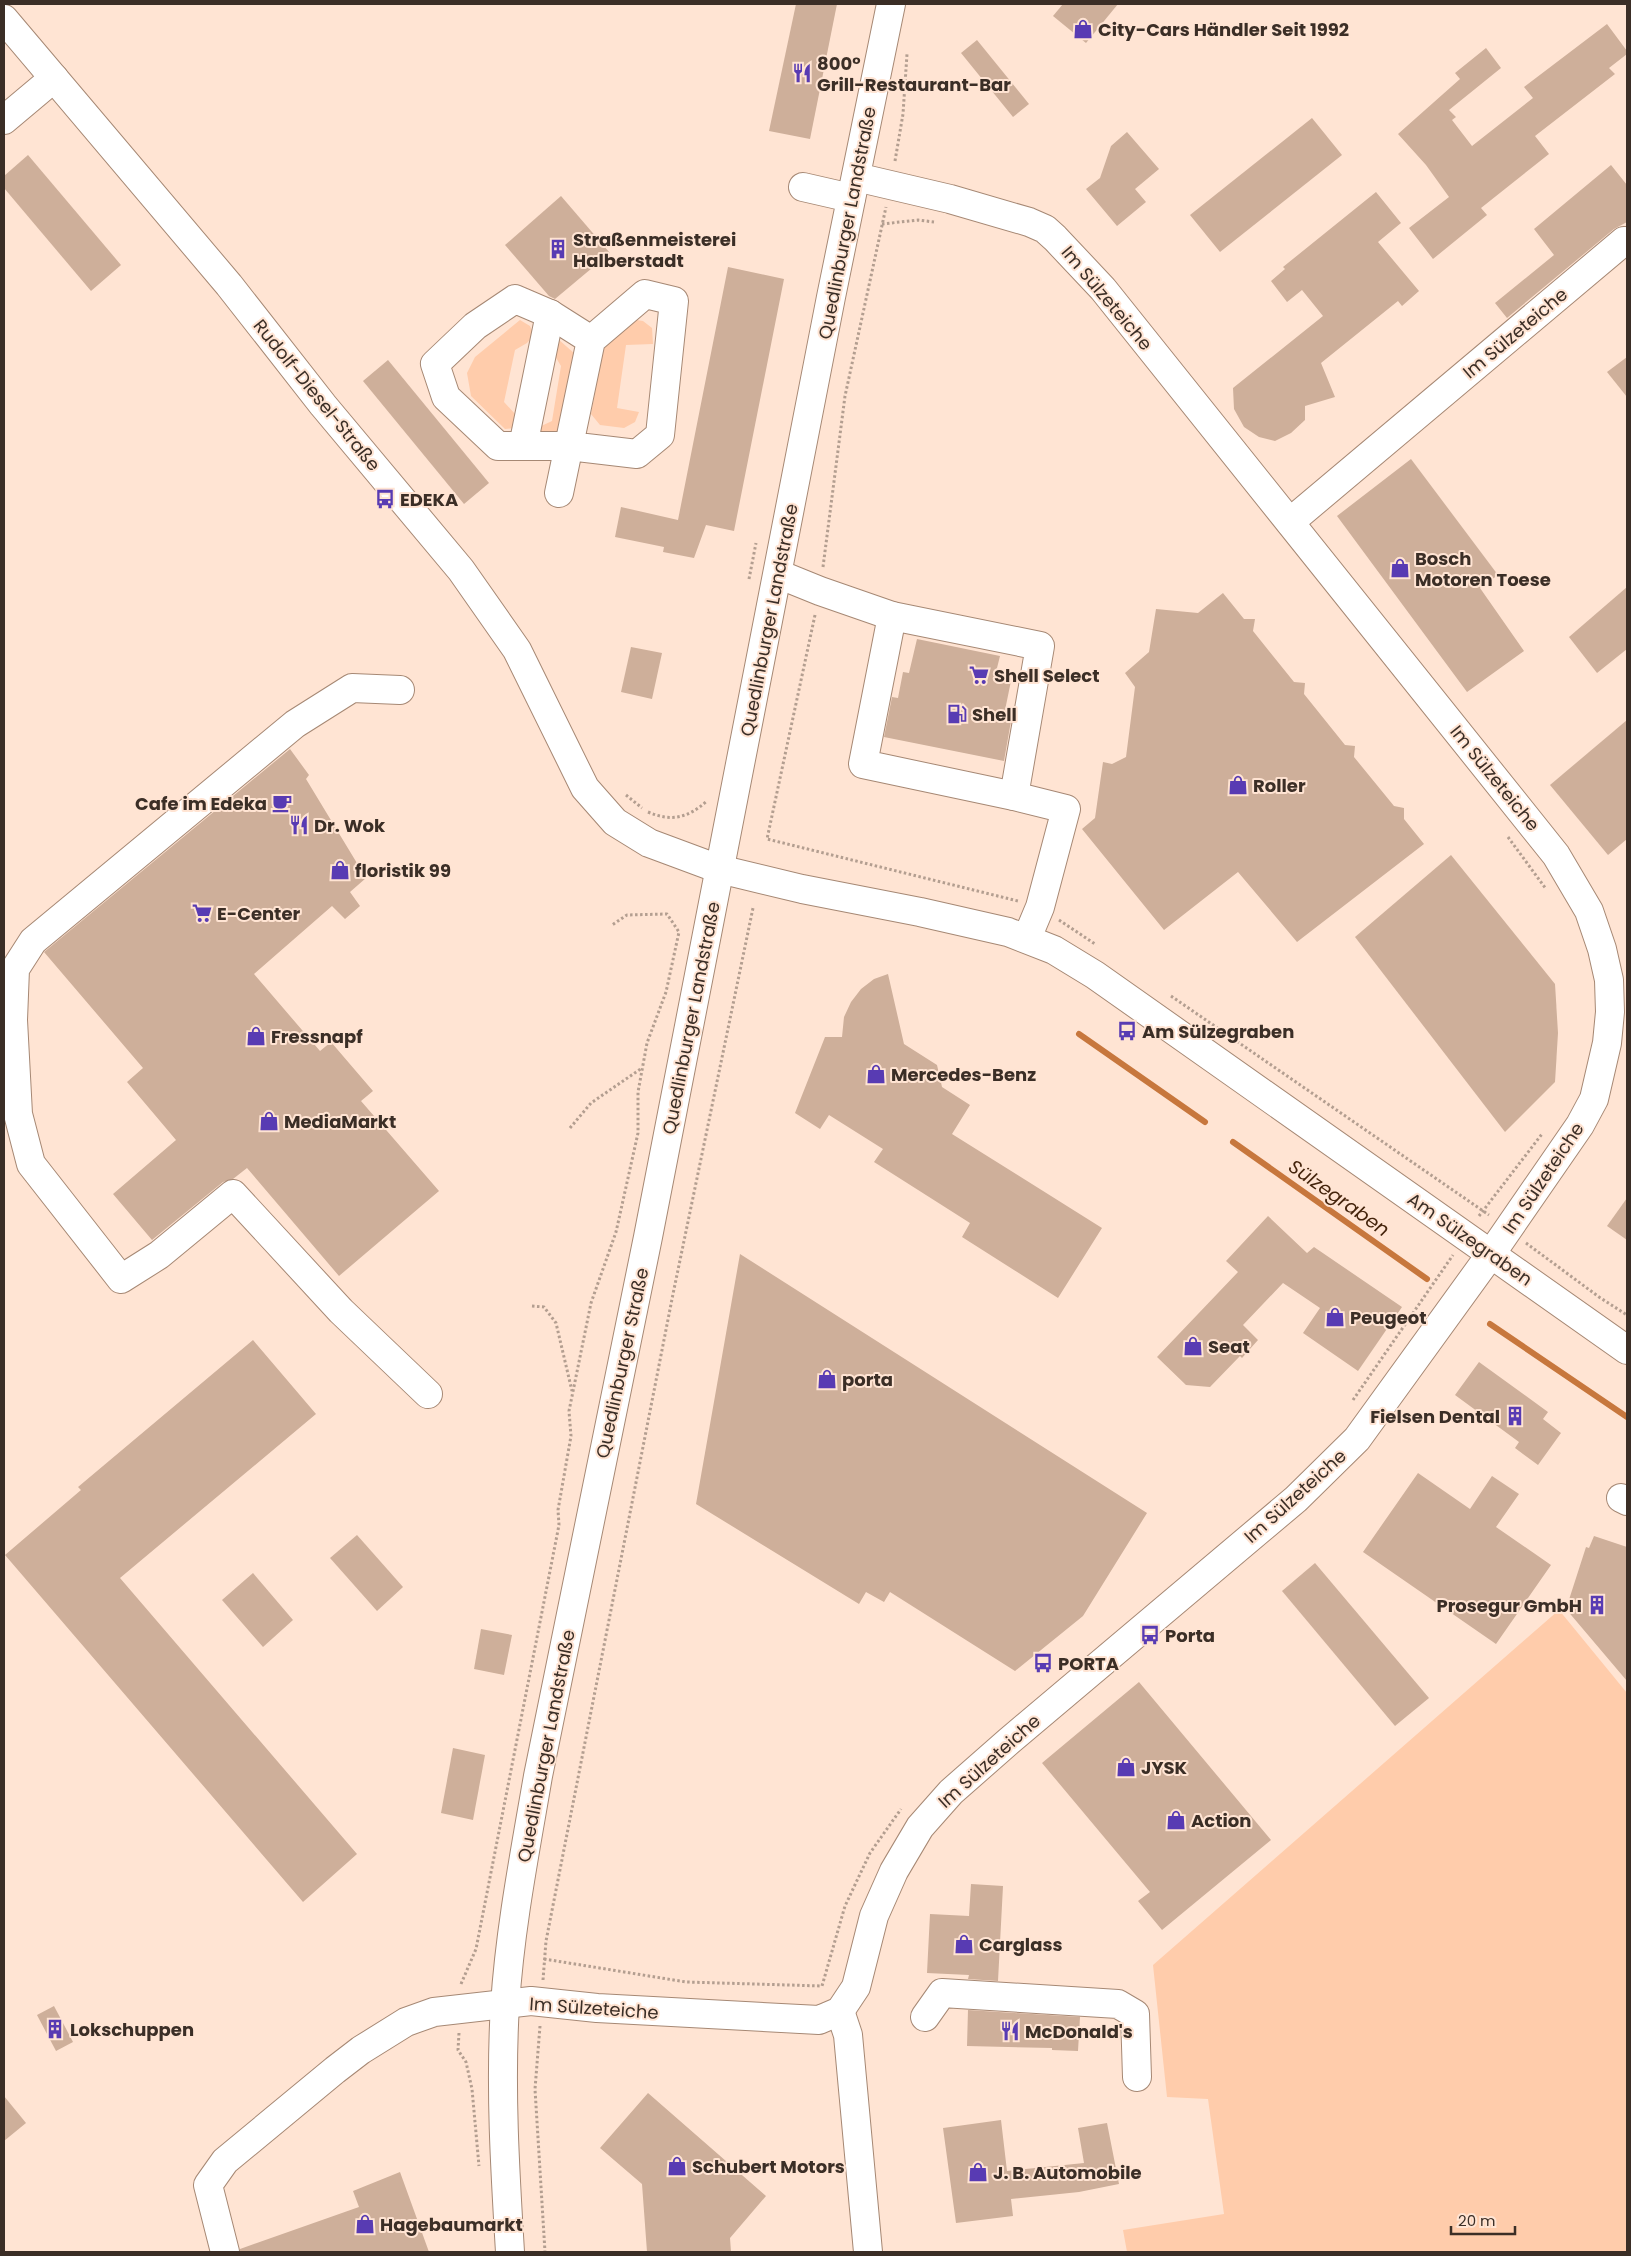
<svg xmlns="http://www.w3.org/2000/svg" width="1631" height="2256" font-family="Poppins,sans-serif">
<rect width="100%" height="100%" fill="#ffe4d3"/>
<g fill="#ffccab">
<path d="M630,319L643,321L652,328L653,344L626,345L617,408L639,412L635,422L624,428L600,425L591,414L605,339Z"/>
<path d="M520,320L530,326L534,335L527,343L515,350L504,402L516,415L514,428L505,429L471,396L467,373L475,357Z"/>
<path d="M558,339L575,354L561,433H537V428L552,421L561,366L552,351Z"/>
<path d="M1559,1610L1627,1693V2252H1127L1123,2230L1224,2214L1208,2099L1167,2097L1153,1965Z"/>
</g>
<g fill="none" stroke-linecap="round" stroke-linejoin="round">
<g stroke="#c7773d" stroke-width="6">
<path d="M1079,1034L1205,1122"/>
<path d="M1233,1142L1427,1279"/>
<path d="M1490,1324L1627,1417"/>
</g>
</g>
<g fill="#ceaf9a">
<path d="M796,4H837L810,139L769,131Z"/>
<path d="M1063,4H1118L1086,43L1053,16Z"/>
<path d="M1607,24L1627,51V54L1609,68L1615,74L1535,136L1549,154L1481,208L1487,215L1433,259L1409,228L1449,197L1426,165L1398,134L1460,79L1455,73L1486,48L1501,68L1449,110L1456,117L1452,120L1472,146L1533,98L1524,87Z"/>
<path d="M977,40L1029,104L1013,117L961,53Z"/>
<path d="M1312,118L1342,155L1220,252L1190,215Z"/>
<path d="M1127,132L1159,169L1135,189L1146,202L1117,226L1086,189L1100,178L1111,146Z"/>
<path d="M28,155L121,265L91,291L4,188V176Z"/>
<path d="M1611,165L1627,185V222L1614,229L1507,318L1495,303L1554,255L1534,229Z"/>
<path d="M1376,192L1401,223L1378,242L1419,291L1402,306L1398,301L1321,363L1335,397L1305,406V420L1291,433L1275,441L1259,437L1244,427L1234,409L1233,388L1323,316L1302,290L1287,302L1271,281L1285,269L1283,267Z"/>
<path d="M561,196L610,253L555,299L549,296L505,245Z"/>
<path d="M728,267L784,279L734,531L706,525L694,558L663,552L664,547L615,537L621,507L678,520Z"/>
<path d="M1627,357V397L1607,372Z"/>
<path d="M388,360L489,483L464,504L363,381Z"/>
<path d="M1411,459L1498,575L1480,588L1524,651L1467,692L1337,516Z"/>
<path d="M1627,587V649L1597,673L1569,637Z"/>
<path d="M1223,593L1244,619H1255L1253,631L1294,682L1305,683L1304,694L1345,745L1355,746L1354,757L1394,806L1404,808V819L1424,844L1297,942L1238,872L1164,930L1082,829L1095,818L1103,762L1112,764L1126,757L1135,687L1125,673L1149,652L1156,609L1198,613Z"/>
<path d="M917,639L1000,656L996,672L1012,676L1003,720L1011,721L1004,761L884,737L892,697L898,698L903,672L909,673Z"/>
<path d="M631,647L662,653L652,699L621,692Z"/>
<path d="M1627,720V839L1608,855L1550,785Z"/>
<path d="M290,749L309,775L306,779L366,878L350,892L360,906L345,919L332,906L254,974L320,1051L331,1042L373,1091L361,1101L439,1191L339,1276L247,1168L233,1179L223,1182L152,1240L113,1194L176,1140L127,1082L143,1068L44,952Z"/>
<path d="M1451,855L1555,984L1558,1033L1555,1082L1505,1132L1355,937Z"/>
<path d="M888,974L904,1044L937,1065L942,1087L970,1105L952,1134L1102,1228L1058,1298L962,1237L970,1223L874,1162L883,1149L829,1115L820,1129L795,1113L825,1037H842L844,1017L851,1002L861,989L874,979Z"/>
<path d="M1627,1198V1240L1607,1226Z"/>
<path d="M1268,1216L1307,1253L1314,1247L1402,1307L1358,1371L1303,1333L1320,1308L1283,1283L1243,1325L1258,1340L1242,1358L1240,1356L1210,1387L1186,1385L1157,1357L1238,1272L1226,1261Z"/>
<path d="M740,1254L1147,1513L1083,1616L1015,1671L890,1592L884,1602L866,1592L859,1604L696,1504Z"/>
<path d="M253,1340L316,1414L120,1578L357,1854L303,1902L5,1555L81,1490L78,1487Z"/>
<path d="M1479,1362L1548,1412L1543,1419L1561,1433L1538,1465L1515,1448L1519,1442L1455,1395Z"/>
<path d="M1418,1473L1470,1509L1492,1476L1519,1494L1496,1527L1551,1565L1496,1644L1363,1552Z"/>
<path d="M357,1535L403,1587L377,1611L330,1558Z"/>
<path d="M1594,1536L1627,1547V1681L1566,1609L1586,1547L1589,1548Z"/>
<path d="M1315,1563L1429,1698L1395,1726L1282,1591Z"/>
<path d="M253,1573L293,1620L263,1647L222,1600Z"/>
<path d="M481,1629L512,1635L504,1675L474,1669Z"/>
<path d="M1139,1682L1271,1840L1162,1930L1138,1901L1150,1892L1042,1763Z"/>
<path d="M453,1748L485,1755L473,1820L441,1813Z"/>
<path d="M971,1884L1003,1886L998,1981L968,1979L969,1975L927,1973L930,1914L969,1916Z"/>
<path d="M54,2006L73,2042L56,2051L37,2015Z"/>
<path d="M968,2010L1080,2017L1078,2051L1052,2050V2048L967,2046Z"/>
<path d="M648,2093L766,2196L730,2238L731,2252H647L642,2184L600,2148Z"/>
<path d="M4,2096L26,2123L4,2141Z"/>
<path d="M1001,2120L1007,2171L1084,2163L1078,2128L1107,2123L1119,2184L1079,2192L1011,2199L1013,2216L956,2223L943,2128Z"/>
<path d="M400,2172L429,2252H240V2249L359,2207L353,2191Z"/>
</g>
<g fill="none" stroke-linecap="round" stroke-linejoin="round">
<defs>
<g id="minor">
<path d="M4,19L229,285L323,405L461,570L517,650L585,788L615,822L649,843L719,869L802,889L920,912L1008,932L1054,950L1095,975L1627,1350"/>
<path d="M4,120L54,78"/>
<path d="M803,187L851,198"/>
<path d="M523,446L550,314"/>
<path d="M559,493L591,340L645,294L674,301L660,435L637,454L569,446H498L446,397L435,364L475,326L515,299L550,314L591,340"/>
<path d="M1290,522L1624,241"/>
<path d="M778,574L820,591L892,616L1040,646L1014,796L1066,809L1040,907L1027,938"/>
<path d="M892,616L863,764L1014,796"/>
<path d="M400,690L352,688L295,724L33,941L15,969L13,1020L18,1114L31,1164L121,1279L159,1255L233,1194L341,1311L428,1394"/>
<path d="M1621,1498L1627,1501"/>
<path d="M840,2011L848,2035L868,2252"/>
<path d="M925,2017L942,1993L1118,2004L1135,2014L1137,2077"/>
<path d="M225,2252L208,2185L225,2161L335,2070L361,2050L406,2022L434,2012L531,2001L597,2008L819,2020L840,2011L856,1987L874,1916L894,1871L920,1827L951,1792L1009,1741L1296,1499L1357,1439L1491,1254L1580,1125L1594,1099L1607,1043L1610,1012L1609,980L1602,949L1589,911L1556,855L1103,289L1055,238L1045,229L1029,222L950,199L856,177"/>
</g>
<path id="major" d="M510,2252C505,2170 500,2087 505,2005C510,1928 525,1852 538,1776L648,1237L831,297L891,4"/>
</defs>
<use href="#minor" stroke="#a68874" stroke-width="30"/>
<use href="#major" stroke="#a68874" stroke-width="30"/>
<g stroke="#b39e90" stroke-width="3" stroke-dasharray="2.5 2.5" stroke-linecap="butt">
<path d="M895,161L903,114L907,54"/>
<path d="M882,224L918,220L934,222"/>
<path d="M823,567L845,396L886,207"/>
<path d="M749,579L756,543"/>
<path d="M815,615L767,839L1018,901"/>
<path d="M626,795L642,808"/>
<path d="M648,812C671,822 688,818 707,801"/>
<path d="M1508,837L1546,889"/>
<path d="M1059,920L1095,944"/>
<path d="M1171,996L1489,1215"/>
<path d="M570,1128L591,1103L642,1068"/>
<path d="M1479,1216L1542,1134"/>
<path d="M1526,1243L1599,1297L1627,1315"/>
<path d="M532,1306L544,1307L556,1323L572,1391"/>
<path d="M1353,1400L1453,1255"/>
<path d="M544,1959L686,1982L822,1986L845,1906L870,1853L901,1809"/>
<path d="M543,1980L546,1941L673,1294L753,908"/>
<path d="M461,1984L476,1949L559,1525L558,1510L571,1436L569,1411L591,1303L616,1232L638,1133V1092L647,1043L666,992L679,932L667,914L627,915L612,925"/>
<path d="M540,2026L535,2089L545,2252"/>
<path d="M459,2033L458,2050L466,2062L472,2089L479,2166"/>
</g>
<use href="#minor" stroke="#fff" stroke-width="28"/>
<use href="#major" stroke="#fff" stroke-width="28"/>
</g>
<defs>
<symbol id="shop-bare" viewBox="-9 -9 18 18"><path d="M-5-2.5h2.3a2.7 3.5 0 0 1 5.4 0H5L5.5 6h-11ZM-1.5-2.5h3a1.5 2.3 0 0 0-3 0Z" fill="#583bb3" stroke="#ffe4d3" stroke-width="2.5" paint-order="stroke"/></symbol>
<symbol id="restaurant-bare" viewBox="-9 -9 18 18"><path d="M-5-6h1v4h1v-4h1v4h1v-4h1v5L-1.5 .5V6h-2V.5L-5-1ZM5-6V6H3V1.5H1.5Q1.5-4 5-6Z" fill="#583bb3" stroke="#ffe4d3" stroke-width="2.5" paint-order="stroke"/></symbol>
<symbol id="building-bare" viewBox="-9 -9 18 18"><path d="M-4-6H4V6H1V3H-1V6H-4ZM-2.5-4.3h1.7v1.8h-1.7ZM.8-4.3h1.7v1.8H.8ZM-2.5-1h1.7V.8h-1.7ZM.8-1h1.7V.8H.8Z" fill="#583bb3" stroke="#ffe4d3" stroke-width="2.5" paint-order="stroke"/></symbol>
<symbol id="bus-bare" viewBox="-9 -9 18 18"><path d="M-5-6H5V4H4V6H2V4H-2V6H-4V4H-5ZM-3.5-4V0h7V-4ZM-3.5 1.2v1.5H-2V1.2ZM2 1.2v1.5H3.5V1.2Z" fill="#583bb3" stroke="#ffe4d3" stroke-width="2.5" paint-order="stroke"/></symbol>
<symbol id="supermarket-bare" viewBox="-9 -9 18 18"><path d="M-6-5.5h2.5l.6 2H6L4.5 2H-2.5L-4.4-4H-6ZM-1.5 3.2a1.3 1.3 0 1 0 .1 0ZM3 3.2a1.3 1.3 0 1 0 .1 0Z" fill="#583bb3" stroke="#ffe4d3" stroke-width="2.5" paint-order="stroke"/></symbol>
<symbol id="fuel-bare" viewBox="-9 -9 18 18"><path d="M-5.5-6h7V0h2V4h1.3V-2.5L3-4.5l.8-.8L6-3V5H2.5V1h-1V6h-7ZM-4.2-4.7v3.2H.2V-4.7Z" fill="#583bb3" stroke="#ffe4d3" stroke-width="2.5" paint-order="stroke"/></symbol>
<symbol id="cafe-bare" viewBox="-9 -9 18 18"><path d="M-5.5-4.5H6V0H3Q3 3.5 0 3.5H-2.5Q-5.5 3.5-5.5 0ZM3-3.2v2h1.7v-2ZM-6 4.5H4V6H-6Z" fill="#583bb3" stroke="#ffe4d3" stroke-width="2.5" paint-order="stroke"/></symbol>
</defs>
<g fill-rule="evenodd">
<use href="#shop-bare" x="1069" y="15" width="28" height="28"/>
<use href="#restaurant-bare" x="788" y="59" width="28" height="28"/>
<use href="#building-bare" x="544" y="235" width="28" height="28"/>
<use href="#bus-bare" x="371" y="485" width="28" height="28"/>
<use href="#shop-bare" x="1386" y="554" width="28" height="28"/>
<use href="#supermarket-bare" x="965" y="661" width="28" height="28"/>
<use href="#fuel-bare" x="943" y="700" width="28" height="28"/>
<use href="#shop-bare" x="1224" y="771" width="28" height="28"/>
<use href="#cafe-bare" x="268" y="789" width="28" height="28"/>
<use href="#restaurant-bare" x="285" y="811" width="28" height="28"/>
<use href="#shop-bare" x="326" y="856" width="28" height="28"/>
<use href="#supermarket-bare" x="188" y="899" width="28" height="28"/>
<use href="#bus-bare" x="1113" y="1017" width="28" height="28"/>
<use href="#shop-bare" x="242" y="1022" width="28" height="28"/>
<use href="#shop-bare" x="862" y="1060" width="28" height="28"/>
<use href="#shop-bare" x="255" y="1107" width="28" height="28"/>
<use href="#shop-bare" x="1321" y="1303" width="28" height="28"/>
<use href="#shop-bare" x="1179" y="1332" width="28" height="28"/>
<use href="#shop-bare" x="813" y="1365" width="28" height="28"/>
<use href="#building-bare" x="1501" y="1402" width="28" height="28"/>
<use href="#building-bare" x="1583" y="1591" width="28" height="28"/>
<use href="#bus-bare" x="1136" y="1621" width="28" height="28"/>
<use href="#bus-bare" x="1029" y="1649" width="28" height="28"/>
<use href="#shop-bare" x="1112" y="1753" width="28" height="28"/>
<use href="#shop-bare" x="1162" y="1806" width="28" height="28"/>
<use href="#shop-bare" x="950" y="1930" width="28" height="28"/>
<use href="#building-bare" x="41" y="2015" width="28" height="28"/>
<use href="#restaurant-bare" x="996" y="2017" width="28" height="28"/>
<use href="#shop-bare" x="663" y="2152" width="28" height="28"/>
<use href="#shop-bare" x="964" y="2158" width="28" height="28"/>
<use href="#shop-bare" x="351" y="2210" width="28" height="28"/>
</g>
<g text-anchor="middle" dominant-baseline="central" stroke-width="4" stroke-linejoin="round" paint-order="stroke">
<g font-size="18" font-weight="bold" fill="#3b2e26" stroke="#ffe4d3" text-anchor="start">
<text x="1098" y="29">City-Cars Händler Seit 1992</text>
<text x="817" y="63">800°<tspan x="817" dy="21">Grill-Restaurant-Bar</tspan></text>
<text x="573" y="239">Straßenmeisterei<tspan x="573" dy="21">Halberstadt</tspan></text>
<text x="400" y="499">EDEKA</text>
<text x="1415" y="558">Bosch<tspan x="1415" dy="21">Motoren Toese</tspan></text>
<text x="994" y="675">Shell Select</text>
<text x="972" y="714">Shell</text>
<text x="1253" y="785">Roller</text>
<text x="267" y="803" text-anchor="end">Cafe im Edeka</text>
<text x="314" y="825">Dr. Wok</text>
<text x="355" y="870">floristik 99</text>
<text x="217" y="913">E-Center</text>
<text x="1142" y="1031">Am Sülzegraben</text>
<text x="271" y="1036">Fressnapf</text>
<text x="891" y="1074">Mercedes-Benz</text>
<text x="284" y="1121">MediaMarkt</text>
<text x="1350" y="1317">Peugeot</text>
<text x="1208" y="1346">Seat</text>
<text x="842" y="1379">porta</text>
<text x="1500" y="1416" text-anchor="end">Fielsen Dental</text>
<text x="1582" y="1605" text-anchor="end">Prosegur GmbH</text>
<text x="1165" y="1635">Porta</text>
<text x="1058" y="1663">PORTA</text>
<text x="1141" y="1767">JYSK</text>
<text x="1191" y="1820">Action</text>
<text x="979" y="1944">Carglass</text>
<text x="70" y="2029">Lokschuppen</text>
<text x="1025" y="2031">McDonald's</text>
<text x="692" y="2166">Schubert Motors</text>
<text x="993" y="2172">J. B. Automobile</text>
<text x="380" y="2224">Hagebaumarkt</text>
</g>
<g font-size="18" fill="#3b2e26" stroke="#ffe4d3">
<text transform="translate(847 223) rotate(-79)">Quedlinburger Landstraße</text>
<text transform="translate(1107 298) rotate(50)">Im Sülzeteiche</text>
<text transform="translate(1515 333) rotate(-40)">Im Sülzeteiche</text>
<text transform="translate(317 395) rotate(51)">Rudolf-Diesel-Straße</text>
<text transform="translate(769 620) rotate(-79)">Quedlinburger Landstraße</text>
<text transform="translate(1495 778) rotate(51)">Im Sülzeteiche</text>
<text transform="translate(691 1018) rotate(-79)">Quedlinburger Landstraße</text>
<text transform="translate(1543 1178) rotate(-56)">Im Sülzeteiche</text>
<text transform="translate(1470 1239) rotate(35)">Am Sülzegraben</text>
<text transform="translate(622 1363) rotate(-78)">Quedlinburger Straße</text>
<text transform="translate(1295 1496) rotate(-42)">Im Sülzeteiche</text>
<text transform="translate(546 1746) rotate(-79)">Quedlinburger Landstraße</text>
<text transform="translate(989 1761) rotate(-42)">Im Sülzeteiche</text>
<text transform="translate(594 2008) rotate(4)">Im Sülzeteiche</text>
</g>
<g font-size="19" font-style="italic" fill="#45240c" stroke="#ffe4d3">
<text transform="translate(1339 1198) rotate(35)">Sülzegraben</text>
</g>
</g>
<rect width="1631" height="2256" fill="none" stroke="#3b2e26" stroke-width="10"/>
<path d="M1451 2226v8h64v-8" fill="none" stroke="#3b2e26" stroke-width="2.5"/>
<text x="1458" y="2226" font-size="15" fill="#3b2e26" stroke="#ffe4d3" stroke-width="4" paint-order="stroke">20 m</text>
</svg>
